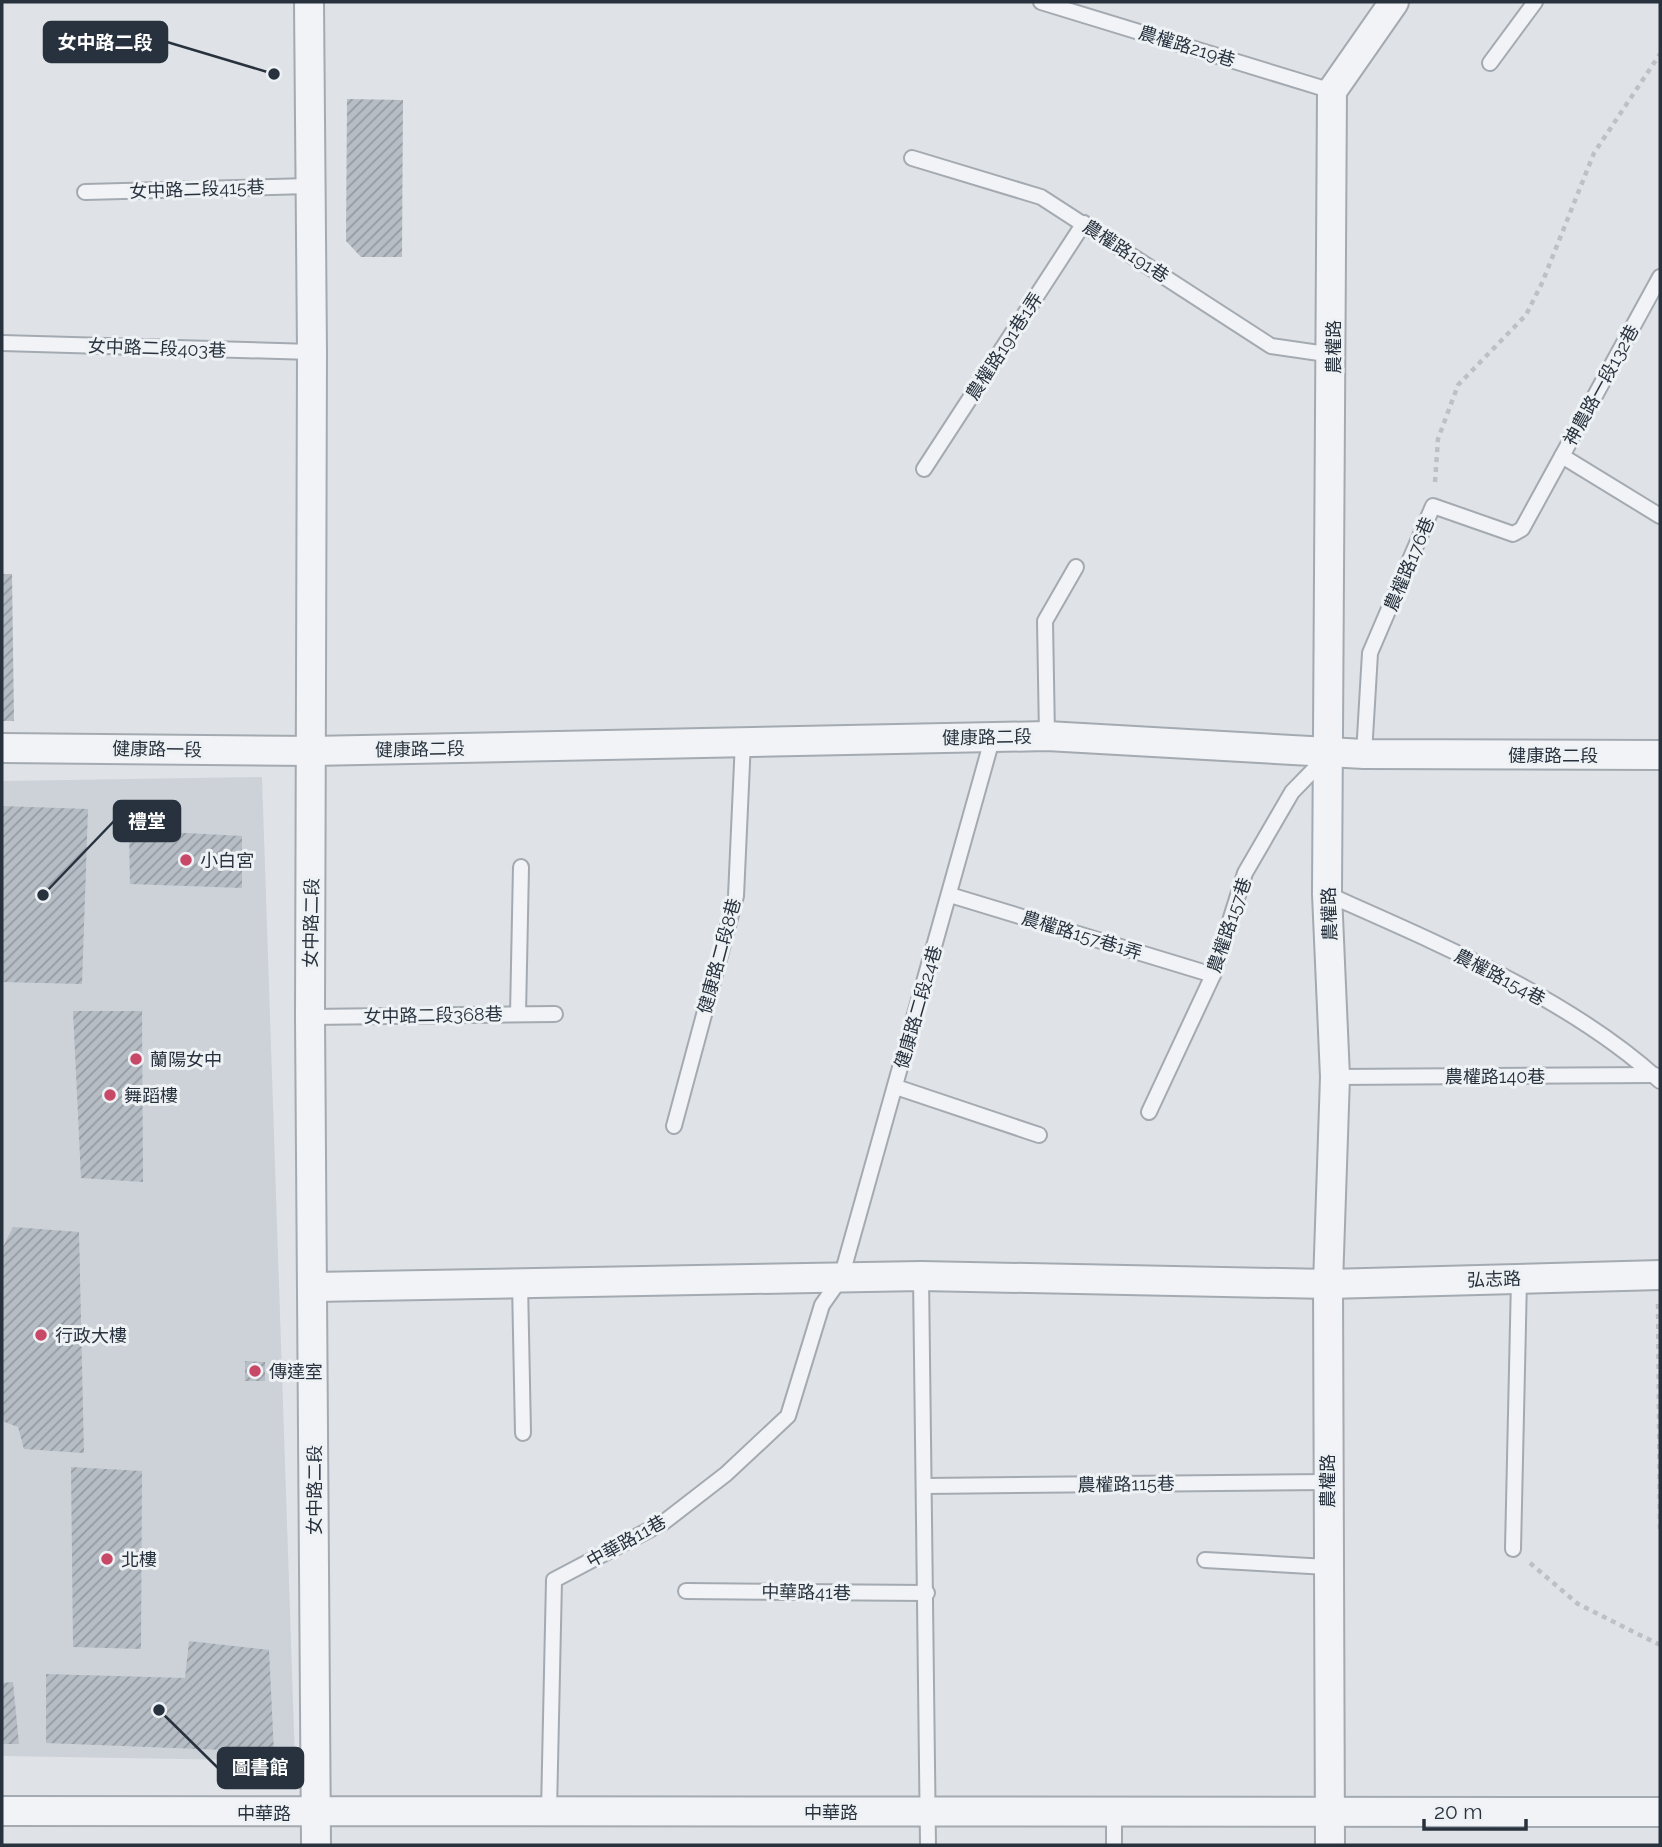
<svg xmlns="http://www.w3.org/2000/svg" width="1662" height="1847" font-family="Raleway,'Noto Sans TC',sans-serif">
<defs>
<pattern id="building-hatch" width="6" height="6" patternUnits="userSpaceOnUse" patternTransform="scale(1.75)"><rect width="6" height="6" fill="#b6bdc4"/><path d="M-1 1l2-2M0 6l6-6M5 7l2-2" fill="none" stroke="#949aa1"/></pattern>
</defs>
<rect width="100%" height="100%" fill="#dfe3e7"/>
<path fill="#cdd2d9" d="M262,777L295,1761L2,1756V781Z"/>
<g fill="url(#building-hatch)">
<path d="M347,99L403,100L402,257H361L346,241Z"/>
<path d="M2,574H12L14,721H2Z"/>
<path d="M2,806L88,809L82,984L2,982Z"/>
<path d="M129,830L242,836V888L130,884Z"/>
<path d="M73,1011H142L143,1182L81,1178Z"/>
<path d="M13,1227L79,1232L84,1453L24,1449L18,1427L2,1421V1249Z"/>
<path d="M245,1361L265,1362V1381H245Z"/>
<path d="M71,1467L142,1471L141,1649L73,1647Z"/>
<path d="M189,1641L269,1650L274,1752L46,1743V1674L185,1678Z"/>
<path d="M13,1682L19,1744H2V1683Z"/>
</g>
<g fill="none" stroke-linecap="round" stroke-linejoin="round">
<defs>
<g id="lane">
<path d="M1041,2L1332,91"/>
<path d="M1490,63L1535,2"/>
<path d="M912,158L1041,197L1271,346L1333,355"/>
<path d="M85,192L309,186"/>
<path d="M2,343L312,352"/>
<path d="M1562,456L1660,516"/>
<path d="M924,469L1084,223"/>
<path d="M1047,736L1045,621L1076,567"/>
<path d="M1364,754L1370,653L1433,506L1513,534L1522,529L1660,277"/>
<path d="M1327,894C1437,943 1571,999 1660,1081"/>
<path d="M950,895L1213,975"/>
<path d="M518,1014L521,867"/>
<path d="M310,1017L555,1014"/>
<path d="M1335,1077L1655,1075"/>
<path d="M896,1087L1039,1135"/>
<path d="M1149,1112L1213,975L1245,873L1292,792L1327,756"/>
<path d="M674,1126L736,896L743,741"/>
<path d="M921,1276L928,1845"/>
<path d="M520,1283L523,1433"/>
<path d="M925,1486L1327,1482"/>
<path d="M1513,1549L1519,1279"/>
<path d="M1205,1560L1327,1567"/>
<path d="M686,1591L927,1593"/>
<path d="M549,1811L554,1580L664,1522L726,1474L788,1416L822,1305L841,1278L993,736"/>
<path d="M1114,1845V1813"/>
</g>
<g id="street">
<path d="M309,2L312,352L310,1017L316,1845"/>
<path d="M2,748L312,751L1047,736L1364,754L1660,755"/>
<path d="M313,1287L921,1276L1328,1284L1660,1275"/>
<path d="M2,1811L1660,1812"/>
<path d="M1330,1845L1328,1284L1335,1077L1327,894L1332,91L1394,2"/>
</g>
</defs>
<use href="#lane" stroke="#a4aab1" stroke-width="18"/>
<use href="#street" stroke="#a4aab1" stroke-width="32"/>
<g stroke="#bdc1c6" stroke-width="4.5" stroke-dasharray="5 5" stroke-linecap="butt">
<path d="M1435,482L1438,439L1458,385L1526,315L1542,283L1594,153L1660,54"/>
<path d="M1658,1304L1660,1532"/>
<path d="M1530,1563L1578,1604L1660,1645"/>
</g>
<use href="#lane" stroke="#f1f3f6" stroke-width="14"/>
<use href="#street" stroke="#f1f3f6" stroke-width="28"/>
</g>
<g fill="#c84967" stroke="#eef2f5" stroke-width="2.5">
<circle cx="186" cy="860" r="7"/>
<circle cx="136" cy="1059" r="7"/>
<circle cx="110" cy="1095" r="7"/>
<circle cx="41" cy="1335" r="7"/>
<circle cx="255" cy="1371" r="7"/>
<circle cx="107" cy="1559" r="7"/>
</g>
<g text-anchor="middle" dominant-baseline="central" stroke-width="6" stroke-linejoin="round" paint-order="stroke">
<g font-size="18" fill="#28323e" stroke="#eef2f5">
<text transform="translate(1187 46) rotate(17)">農權路219巷</text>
<text transform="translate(197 189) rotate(-2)">女中路二段415巷</text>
<text transform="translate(1126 251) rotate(33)">農權路191巷</text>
<text transform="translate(1004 346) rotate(-57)">農權路191巷1弄</text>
<text transform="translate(1333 347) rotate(-90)">農權路</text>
<text transform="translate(157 348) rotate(2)">女中路二段403巷</text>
<text transform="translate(1601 385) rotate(-61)">神農路一段132巷</text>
<text transform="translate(1409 564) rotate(-67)">農權路176巷</text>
<text transform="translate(987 737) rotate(-1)">健康路二段</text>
<text transform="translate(157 749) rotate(1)">健康路一段</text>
<text transform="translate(420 749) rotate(-1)">健康路二段</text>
<text x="1553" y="755">健康路二段</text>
<text transform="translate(1329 914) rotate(-92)">農權路</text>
<text transform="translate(311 923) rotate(-89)">女中路二段</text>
<text transform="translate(1229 925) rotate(-71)">農權路157巷</text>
<text transform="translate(1082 935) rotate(17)">農權路157巷1弄</text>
<text transform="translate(719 956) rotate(-75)">健康路二段8巷</text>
<text transform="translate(1500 977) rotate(28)">農權路154巷</text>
<text transform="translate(918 1007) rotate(-74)">健康路二段24巷</text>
<text transform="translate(433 1015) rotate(-1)">女中路二段368巷</text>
<text x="1495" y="1076">農權路140巷</text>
<text transform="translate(1494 1279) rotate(-2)">弘志路</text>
<text transform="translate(1327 1481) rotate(-90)">農權路</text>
<text transform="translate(1126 1484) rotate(-1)">農權路115巷</text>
<text transform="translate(314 1490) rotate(-90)">女中路二段</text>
<text transform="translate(626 1541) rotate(-29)">中華路11巷</text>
<text transform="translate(806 1592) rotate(1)">中華路41巷</text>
<text x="831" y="1812">中華路</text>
<text x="264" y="1813">中華路</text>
</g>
<g font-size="18" fill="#28323e" stroke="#eef2f5" text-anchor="start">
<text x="200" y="860">小白宮</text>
<text x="150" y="1059">蘭陽女中</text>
<text x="124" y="1095">舞蹈樓</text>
<text x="55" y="1335">行政大樓</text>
<text x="269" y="1371">傳達室</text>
<text x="121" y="1559">北樓</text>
</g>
</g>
<path fill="none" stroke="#28323e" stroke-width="2.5" d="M274 74L167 42M43 895L114 821M159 1710L218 1768"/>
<g fill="#28323e" stroke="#eef2f5" stroke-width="2.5">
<circle cx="274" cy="74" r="7"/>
<circle cx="43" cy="895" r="7"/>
<circle cx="159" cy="1710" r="7"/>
</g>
<g fill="#28323e" stroke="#28323e" stroke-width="2.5">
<rect x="44" y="22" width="123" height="40" rx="7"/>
<rect x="114" y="801" width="66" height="40" rx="7"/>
<rect x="218" y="1748" width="85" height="40" rx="7"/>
</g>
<g font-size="19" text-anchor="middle" font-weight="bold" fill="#fff">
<text x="105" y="49">女中路二段</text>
<text x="147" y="828">禮堂</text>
<text x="260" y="1774">圖書館</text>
</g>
<rect width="1662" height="1847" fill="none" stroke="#28323e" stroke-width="7"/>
<path d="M1424 1819v10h102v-10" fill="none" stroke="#28323e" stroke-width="3.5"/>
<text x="1434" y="1819" font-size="21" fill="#28323e" stroke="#eef2f5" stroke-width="5" paint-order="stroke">20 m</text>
</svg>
